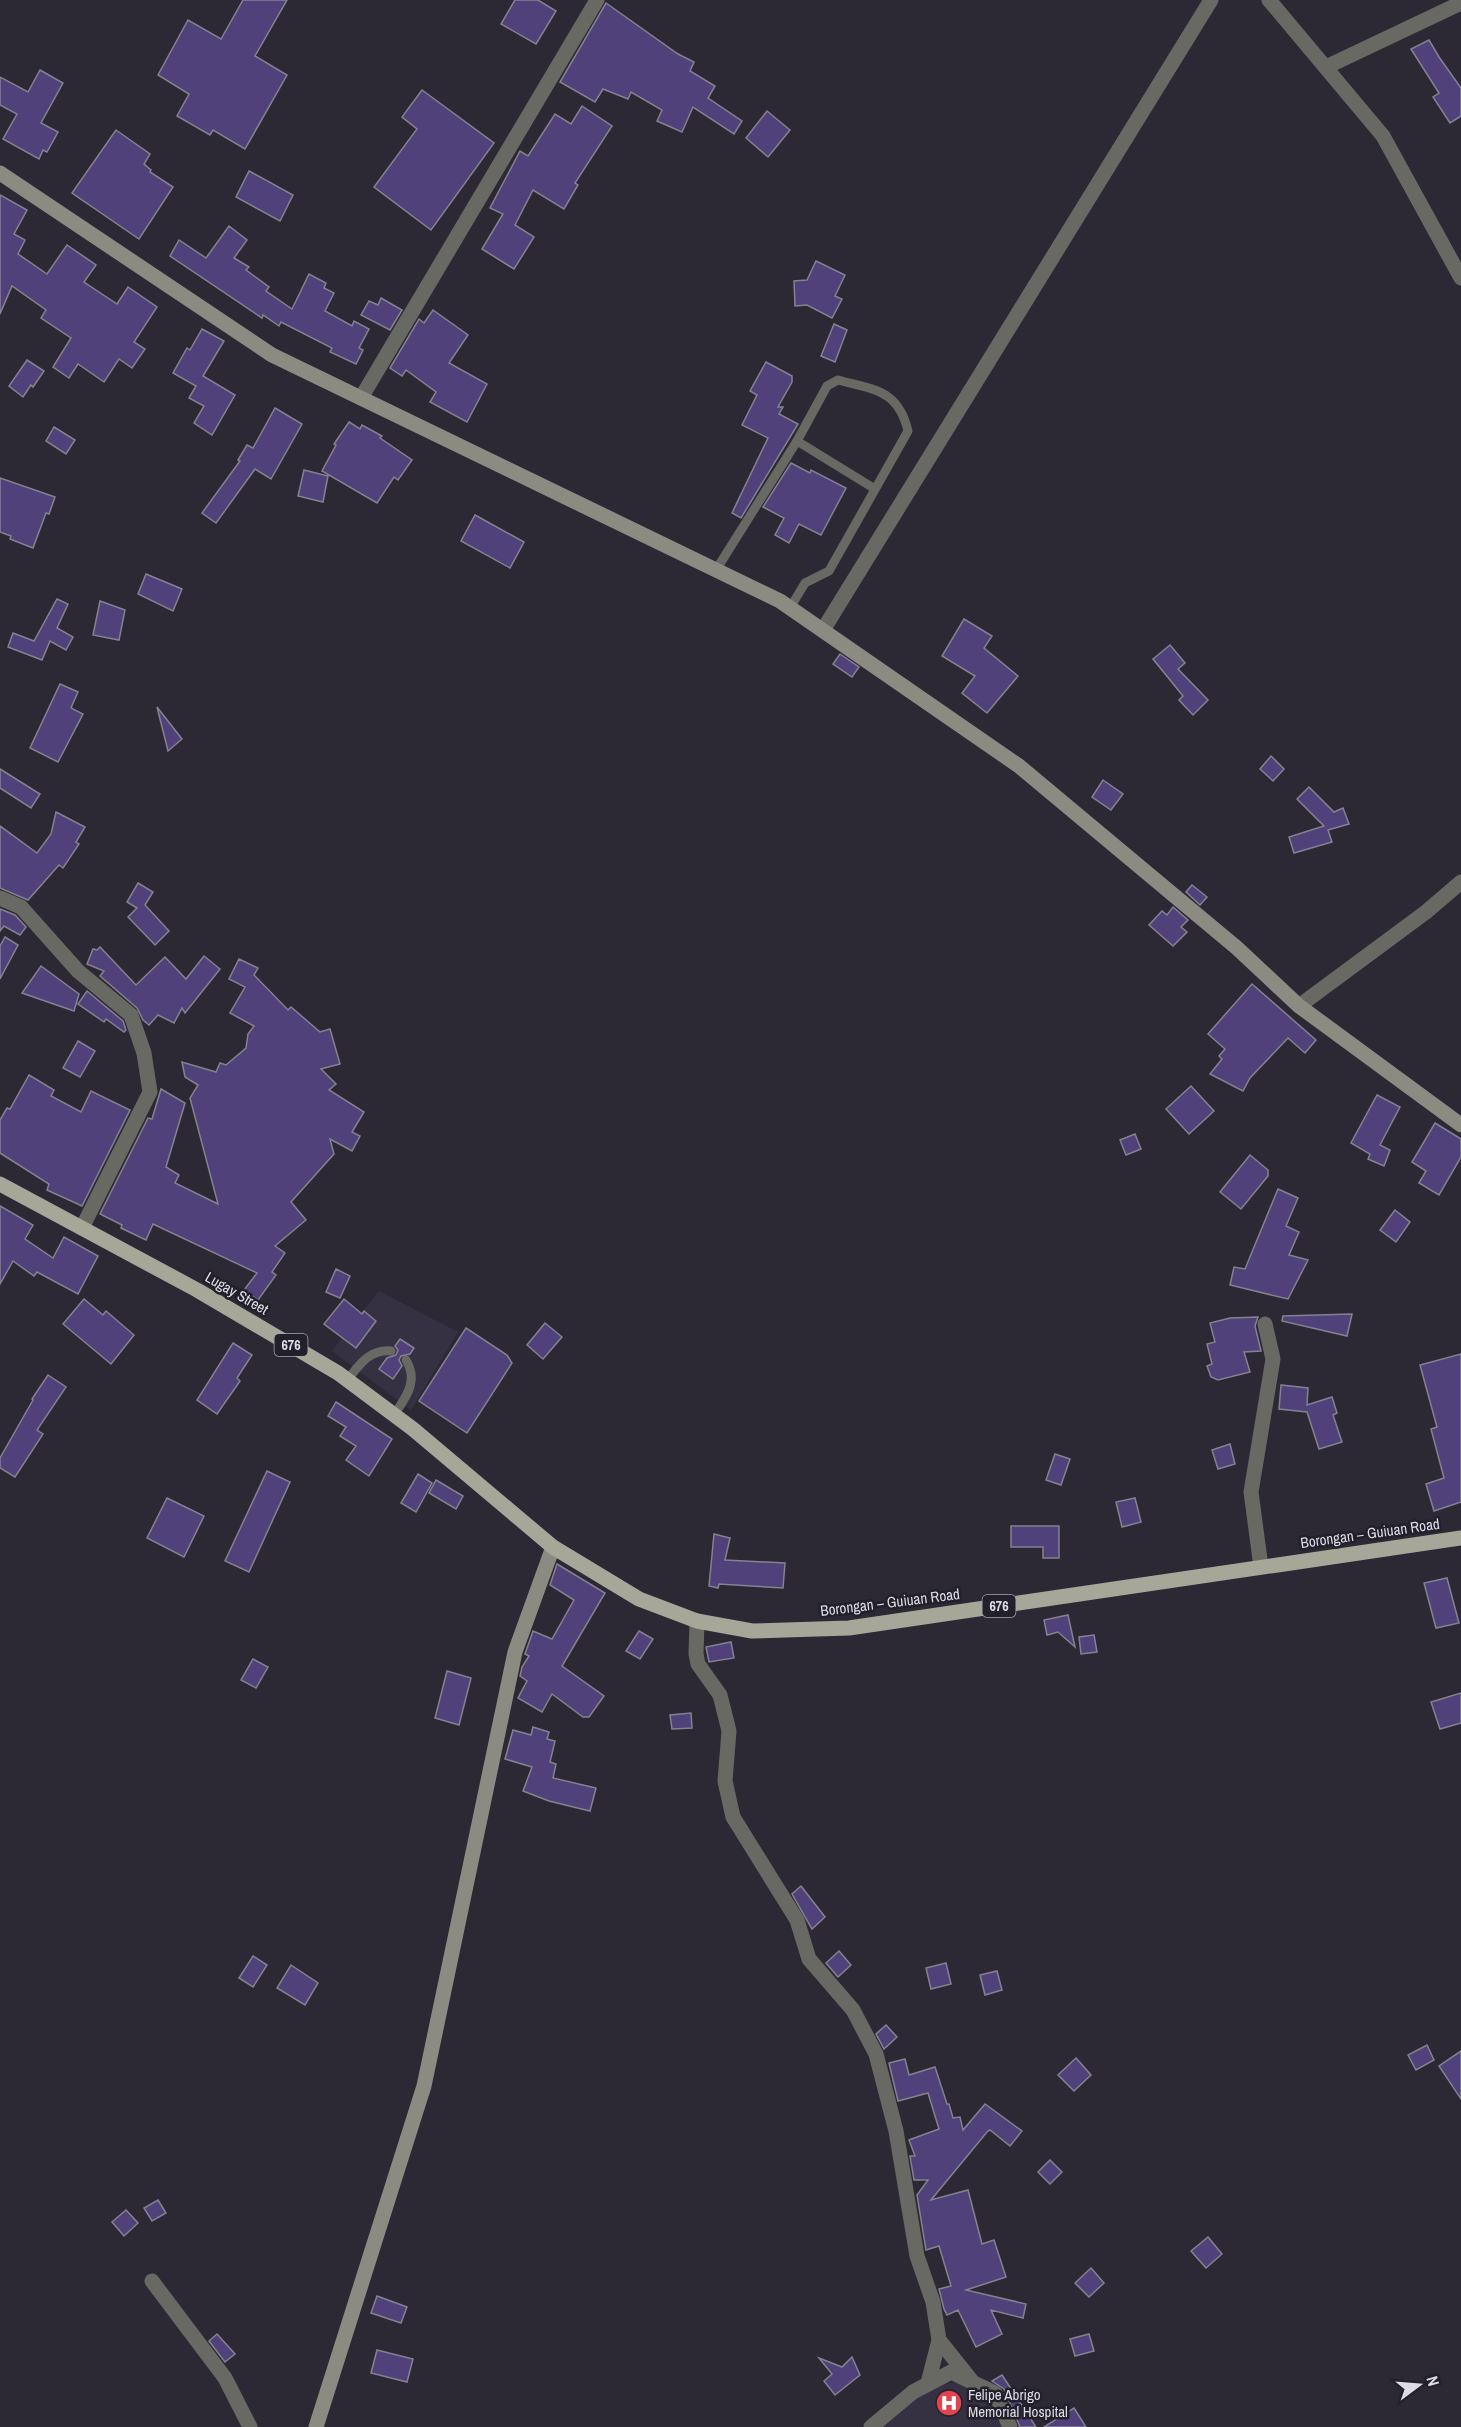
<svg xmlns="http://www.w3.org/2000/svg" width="1461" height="2427" font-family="'Archivo Narrow',sans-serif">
<rect width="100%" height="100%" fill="#2c2935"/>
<g fill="#353143">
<path d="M379,1291L458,1332L411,1410L332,1351Z"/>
<path d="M944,2383H961L984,2394L1002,2427H880L921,2394Z"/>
</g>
<g fill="#50417a" stroke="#848290" stroke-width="1.5">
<path d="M243,0H287L255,56L287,75L245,149L213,130L210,135L177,116L189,94L158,75L188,20L221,39Z"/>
<path d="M515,0H538L556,11L536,44L501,24Z"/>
<path d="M606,3L678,54L694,62L690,71L715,86L708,98L742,121L734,134L693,107L682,132L657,121L662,110L631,92L628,99L603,89L595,102L560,82Z"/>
<path d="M1429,40L1439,57L1461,88V116L1450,123L1433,97L1439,93L1411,49Z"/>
<path d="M40,70L63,83L41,123L58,132L47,152L43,150L39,159L3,139L17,114L0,105V77L28,92Z"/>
<path d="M422,90L494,143L431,230L374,187L417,129L402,117Z"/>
<path d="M582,106L612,126L575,183L578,185L564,209L533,190L515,225L534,237L514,269L482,249L503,214L490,208L520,151L528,156L555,114L571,124Z"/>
<path d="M767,111L790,130L768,157L746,138Z"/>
<path d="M116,130L150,154L144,164L151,170L150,172L173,187L139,239L72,193Z"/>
<path d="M249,171L293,195L280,221L236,197Z"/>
<path d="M0,195L27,210L14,234L25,240L18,254L47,274L67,245L96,265L84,282L117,304L128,287L157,307L134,342L145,349L132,368L119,359L104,382L78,364L69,378L53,367L71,338L41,318L46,310L12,286L0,314Z"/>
<path d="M229,226L247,240L234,258L249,267L246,270L269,287L266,291L292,309L309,274L326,283L324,288L334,293L325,311L352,326L354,321L369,329L359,348L363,350L356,364L330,352L332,348L281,322L279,326L263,315L262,318L170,256L179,240L206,258Z"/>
<path d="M816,261L845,275L835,296L842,299L832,318L807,305L795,306L794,281L807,280Z"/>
<path d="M381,298L402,310L390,330L361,315L369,301L378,305Z"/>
<path d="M433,310L468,335L449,363L487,384L467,422L430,402L436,392L406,370L402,376L390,368L419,319L424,323Z"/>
<path d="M834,324L847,330L835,362L821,356Z"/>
<path d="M202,329L224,341L203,376L235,395L212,435L194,423L204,406L189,398L196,386L173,373L187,348L190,350Z"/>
<path d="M27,360L44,371L33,387L31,385L23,397L9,386Z"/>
<path d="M766,362L792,376V382L778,407H783L779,414L798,424L741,518L732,513L768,438L742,425L757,395L750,391Z"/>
<path d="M275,408L302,424L271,479L255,469L216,523L202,513L240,461L238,460L247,445L253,448Z"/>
<path d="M349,422L360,429L362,425L382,436L380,438L412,460L398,480L394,477L377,503L322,471L336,445L334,444Z"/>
<path d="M54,427L75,440L66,454L46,441Z"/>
<path d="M791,463L810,473L811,470L846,488L821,535L799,524L789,543L775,535L784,518L763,507Z"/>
<path d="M304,470L328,476L323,502L298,496Z"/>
<path d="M0,478L55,497L49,514L46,513L33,548L10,539L11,536L0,532Z"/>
<path d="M475,515L524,542L510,568L461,541Z"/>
<path d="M146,574L182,589L173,611L138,594Z"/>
<path d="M57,599L68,604L57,628L73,637L66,650L50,641L42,660L8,647L13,633L34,641Z"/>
<path d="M100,601L125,610L119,640L93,635Z"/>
<path d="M964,619L992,636L984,648L1018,676L987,713L962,693L975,676L942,656Z"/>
<path d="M1170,645L1185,663L1178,669L1208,700L1193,715L1179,700L1183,696L1153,659Z"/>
<path d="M840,654L859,667L852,677L833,664Z"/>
<path d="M60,684L78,692L71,708L83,714L58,762L30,748Z"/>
<path d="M157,707L182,739L168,751Z"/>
<path d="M1271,756L1284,769L1273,781L1260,769Z"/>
<path d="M0,769L40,794L31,808L0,788Z"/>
<path d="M1103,780L1123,794L1111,810L1092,797Z"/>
<path d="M1309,787L1334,812L1343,808L1349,824L1328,830L1332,842L1294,853L1289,837L1324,826L1297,799Z"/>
<path d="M56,812L85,827L76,842L79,844L63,868L59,865L28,900L0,888V826L37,853L51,834Z"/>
<path d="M138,883L153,892L145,905L169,931L155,945L128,917L137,908L127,902Z"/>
<path d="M1192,885L1207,897L1200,905L1186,892Z"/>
<path d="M1173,907L1188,920L1181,927L1187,932L1173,946L1149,925L1162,911L1167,915Z"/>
<path d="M0,909L15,915L26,927L20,935L4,926L0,931Z"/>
<path d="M5,937L18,945L0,979V946Z"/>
<path d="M100,947L136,985L165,957L186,979L204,956L220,969L185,1013L182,1008L174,1023L158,1015L149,1025L143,1020L137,1008L100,976L104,971L87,964L93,949L97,950Z"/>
<path d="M239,959L258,968L254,975L288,1010L291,1007L320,1032L330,1029L340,1064L321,1069L336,1084L329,1090L364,1112L352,1132L360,1136L352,1151L330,1139L334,1154L291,1202L306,1220L275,1246L285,1253L272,1272L276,1275L258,1300L244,1290L257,1273L153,1224L146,1240L121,1228L122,1225L100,1214L148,1118L152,1119L161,1089L185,1103L166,1167L179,1175L175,1183L218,1204L190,1098L198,1085L185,1077L182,1062L216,1072L220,1063L226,1065L246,1048L248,1034L254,1026L230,1013L245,987L229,979Z"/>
<path d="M41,966L79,994L74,1011L22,993Z"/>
<path d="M1252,984L1316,1040L1305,1053L1288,1038L1250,1078L1243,1091L1210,1074L1222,1059L1219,1056L1225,1049L1208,1034Z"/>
<path d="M87,991L123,1021L126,1030L124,1032L106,1019L104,1022L78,1004Z"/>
<path d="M78,1041L95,1051L80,1077L63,1068Z"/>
<path d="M29,1075L54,1090L51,1096L81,1112L91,1091L130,1110L82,1206L47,1190L49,1184L0,1153V1120L7,1108L10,1109Z"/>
<path d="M1191,1086L1214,1111L1189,1134L1166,1109Z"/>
<path d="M1377,1095L1400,1107L1380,1145L1390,1150L1384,1166L1368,1159L1370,1154L1351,1143Z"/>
<path d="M1435,1123L1461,1139V1157L1439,1195L1419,1183L1426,1171L1412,1162Z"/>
<path d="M1135,1134L1141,1149L1126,1155L1120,1140Z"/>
<path d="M1250,1155L1268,1170V1176L1241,1209L1220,1192Z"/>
<path d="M1278,1189L1298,1198L1286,1226L1299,1232L1289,1255L1308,1260L1288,1299L1230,1285L1234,1267L1245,1269Z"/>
<path d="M0,1206L33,1225L25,1239L53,1258L64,1237L98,1256L78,1294L37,1272L34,1276L13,1261L0,1284Z"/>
<path d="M1395,1210L1410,1222L1396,1242L1380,1230Z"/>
<path d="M336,1269L350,1276L340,1298L326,1292Z"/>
<path d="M84,1299L103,1315L106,1311L134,1335L111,1364L63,1324Z"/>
<path d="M344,1299L362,1314L364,1311L376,1321L356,1348L324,1324Z"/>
<path d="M1352,1314L1347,1336L1282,1321L1283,1316Z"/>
<path d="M1258,1317L1255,1326L1261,1351L1244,1352L1250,1372L1218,1380L1211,1377L1207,1366L1212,1364L1207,1344L1215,1342L1210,1323L1230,1318Z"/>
<path d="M545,1323L562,1337L543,1359L527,1345Z"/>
<path d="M466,1328L507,1355L512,1363L467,1433L419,1401Z"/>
<path d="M400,1339L414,1348L410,1354L401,1356L399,1360L402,1366L393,1379L379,1369L387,1358L396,1355L398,1350L395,1346Z"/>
<path d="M233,1343L252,1355L237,1378L240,1381L217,1414L197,1400Z"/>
<path d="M1461,1354V1502L1434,1511L1426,1484L1444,1478L1431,1429L1437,1427L1420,1365Z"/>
<path d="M48,1375L66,1387L37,1430L43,1434L15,1477L0,1468V1458L33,1400L32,1399Z"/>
<path d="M1281,1385L1308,1388L1307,1405L1332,1397L1337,1413L1333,1415L1342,1442L1319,1449L1307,1412L1279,1409Z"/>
<path d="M336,1402L392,1439L369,1476L346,1460L356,1446L340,1436L346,1427L328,1416Z"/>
<path d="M1230,1444L1235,1464L1218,1469L1212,1450Z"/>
<path d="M1055,1454L1070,1459L1061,1485L1046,1480Z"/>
<path d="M267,1471L290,1482L249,1572L225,1561Z"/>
<path d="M418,1474L432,1483L416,1512L401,1503Z"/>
<path d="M436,1480L463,1496L456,1509L429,1493Z"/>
<path d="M167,1498L204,1516L184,1557L147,1538Z"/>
<path d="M1135,1498L1141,1522L1122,1527L1116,1502Z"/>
<path d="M1011,1526H1059V1558H1043V1547H1011Z"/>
<path d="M714,1534L730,1538L725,1560L785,1563L783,1588L719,1584L718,1588L709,1586Z"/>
<path d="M557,1564L605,1593L562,1666L604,1696L589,1717H583L552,1694L542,1712L518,1698L527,1681L520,1676L522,1667L529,1656L525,1654L533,1631L552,1639L574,1600L550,1585Z"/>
<path d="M1447,1578L1459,1623L1436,1628L1424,1583Z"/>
<path d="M1068,1615L1075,1647L1058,1632L1047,1635L1044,1620Z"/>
<path d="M639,1631L653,1639L640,1659L626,1651Z"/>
<path d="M1094,1635L1097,1652L1081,1654L1079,1637Z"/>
<path d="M731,1642L734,1658L709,1662L706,1647Z"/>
<path d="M253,1659L268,1667L256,1688L241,1680Z"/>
<path d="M447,1671L471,1678L459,1725L435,1718Z"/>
<path d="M1461,1693V1723L1440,1729L1431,1702Z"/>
<path d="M691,1713L692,1728L672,1729L670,1715Z"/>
<path d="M533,1727L549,1732L547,1739L555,1741L550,1762L556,1764L553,1778L596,1788L590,1811L549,1801L523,1791L532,1767L505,1759L513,1730L531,1735Z"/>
<path d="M801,1886L825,1917L812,1929L792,1894Z"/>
<path d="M839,1951L851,1965L838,1977L826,1963Z"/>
<path d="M253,1956L267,1965L253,1987L239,1978Z"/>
<path d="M946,1963L951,1984L931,1989L926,1968Z"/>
<path d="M291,1965L318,1983L305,2005L277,1988Z"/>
<path d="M997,1971L1002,1990L985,1995L980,1975Z"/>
<path d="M886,2025L897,2037L884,2049L876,2034Z"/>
<path d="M1427,2045L1434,2060L1416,2070L1408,2055Z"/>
<path d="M1461,2051V2099L1439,2066Z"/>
<path d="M1076,2058L1091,2075L1074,2091L1058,2075Z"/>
<path d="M905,2059L909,2075L935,2067L947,2104H949L953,2118L960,2117L963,2130L985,2104L1022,2131L1010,2146L990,2130L987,2132L931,2200L968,2190L982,2244L994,2240L1006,2277L966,2290L1026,2304L1023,2318L991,2310L1002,2334L976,2347L958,2310L947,2315L944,2309L939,2289L951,2286L939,2246L926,2250L917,2195L928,2180H914L910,2156H915L909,2140L939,2129L928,2093L898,2101L889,2063Z"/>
<path d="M1050,2160L1062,2172L1050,2184L1038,2172Z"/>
<path d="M158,2200L166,2213L152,2221L144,2208Z"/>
<path d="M126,2210L138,2223L124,2236L112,2222Z"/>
<path d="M1208,2237L1222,2254L1206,2268L1191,2251Z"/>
<path d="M1091,2268L1104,2283L1089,2297L1075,2283Z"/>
<path d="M377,2296L407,2307L401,2323L371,2313Z"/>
<path d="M217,2334L235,2354L225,2362L209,2341Z"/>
<path d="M1089,2334L1094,2351L1075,2356L1070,2339Z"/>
<path d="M377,2350L413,2359L407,2382L371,2373Z"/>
<path d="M852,2357L860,2375L835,2395L824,2381L832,2374L819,2358L842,2367Z"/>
<path d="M1002,2375L1036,2427H1020L1004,2389L992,2381Z"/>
<path d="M1074,2408L1086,2427H1044Z"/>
</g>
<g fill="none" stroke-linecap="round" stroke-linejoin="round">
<g stroke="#696963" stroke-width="9">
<path d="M797,441L875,489"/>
<path d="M716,570L797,441L827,386L838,380C874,390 898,389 908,431L829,571L805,583L790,608"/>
<path d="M348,1379C360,1364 370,1349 391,1351"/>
<path d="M394,1415C406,1397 419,1381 406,1360"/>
</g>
<g stroke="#696963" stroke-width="15">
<path d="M1269,0L1383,136L1461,278"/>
<path d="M1326,67L1461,3"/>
<path d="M361,398L597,0"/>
<path d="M823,630L1211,0"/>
<path d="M0,898L21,907L78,971L131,1015L144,1053L150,1092L82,1228"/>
<path d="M1299,1006L1426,912L1461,882"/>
<path d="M1261,1567L1251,1492L1273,1359L1265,1324"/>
<path d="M697,1621L696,1654L698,1664L720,1695L729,1731L725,1781L733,1817L797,1920L809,1959L853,2010L876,2054L896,2131L917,2256L933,2302L939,2340L928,2383"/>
<path d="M152,2281L225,2378L250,2427"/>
<path d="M939,2340L971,2380"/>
<path d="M871,2427L913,2392L951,2372L995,2393L1010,2427"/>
</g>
<g stroke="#8c8b81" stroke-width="15">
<path d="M0,173L272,355L780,601L1019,766L1237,948L1299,1006L1461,1125"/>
<path d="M316,2427L424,2086L515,1652L553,1547"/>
</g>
<path stroke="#a6a699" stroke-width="15" d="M0,1184L197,1290L338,1373L413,1429L553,1547L639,1599L697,1621L752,1631L849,1628L1461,1538"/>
</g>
<defs>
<symbol id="hospital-disc" viewBox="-11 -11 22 22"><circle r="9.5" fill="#e0444e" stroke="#22202b"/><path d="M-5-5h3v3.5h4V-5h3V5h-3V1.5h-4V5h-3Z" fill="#fff"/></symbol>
</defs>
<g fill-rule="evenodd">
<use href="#hospital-disc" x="934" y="2388" width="30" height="30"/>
</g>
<g text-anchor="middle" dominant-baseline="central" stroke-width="5" stroke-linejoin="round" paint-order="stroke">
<g fill="#22202b" stroke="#a5a4ac" stroke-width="1.5">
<rect x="274.5" y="1334" width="33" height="22" rx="4.5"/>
<rect x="982.5" y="1595" width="33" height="22" rx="4.5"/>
</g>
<g font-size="14" font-weight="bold" fill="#dddce4">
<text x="291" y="1345">676</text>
<text x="999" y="1606">676</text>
</g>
<g font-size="15" fill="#dddce4" stroke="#22202b">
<text transform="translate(237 1293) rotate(30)">Lugay Street</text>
<text transform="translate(1370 1533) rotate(-8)">Borongan – Guiuan Road</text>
<text transform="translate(890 1602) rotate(-7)">Borongan – Guiuan Road</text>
</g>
<g font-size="15" fill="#dddce4" stroke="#22202b" text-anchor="start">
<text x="968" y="2394">Felipe Abrigo<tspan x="968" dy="17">Memorial Hospital</tspan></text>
</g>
</g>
<g transform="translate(1419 2385) rotate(74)" stroke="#22202b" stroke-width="4.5" paint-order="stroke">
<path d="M0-4.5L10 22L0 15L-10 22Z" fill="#dddce4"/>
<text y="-9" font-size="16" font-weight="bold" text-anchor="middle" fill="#dddce4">N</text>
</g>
</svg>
